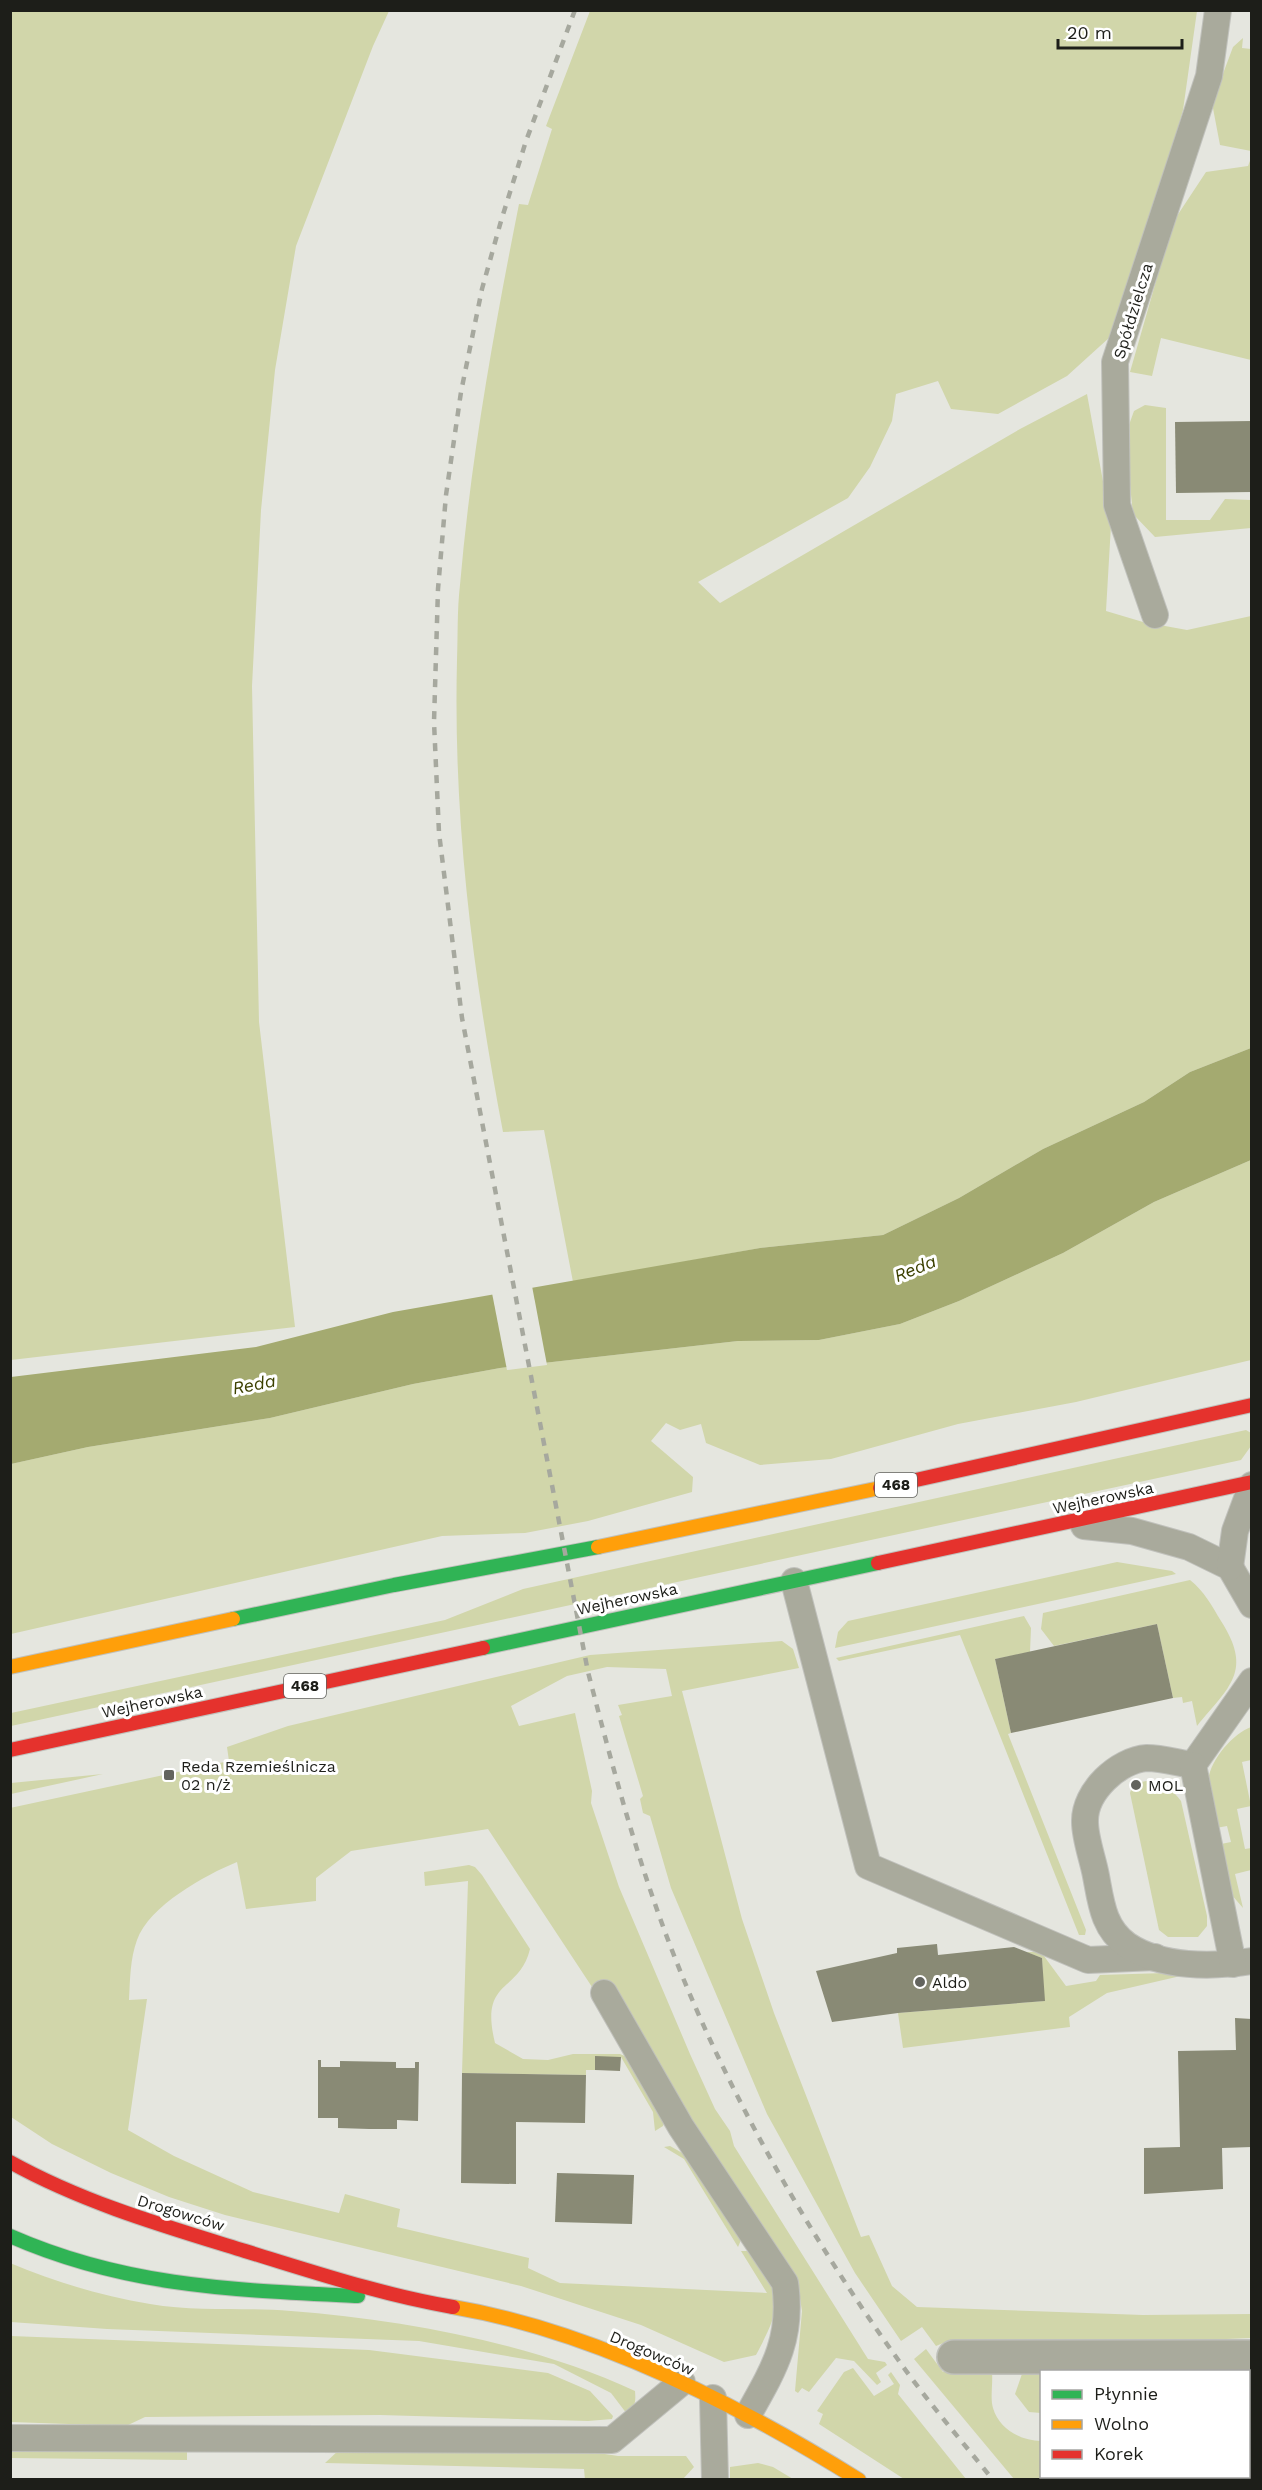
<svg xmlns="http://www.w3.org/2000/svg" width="1262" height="2490" font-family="'Work Sans',sans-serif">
<rect width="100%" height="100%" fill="#e5e6df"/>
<g fill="#d1d6aa">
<path d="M10,11H389L373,46L296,246L275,370L261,510L252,686L259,1022L295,1327L11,1360Z"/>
<path d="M590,11H1197L1183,110L1127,307L1110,337L1067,376L998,414L951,409L938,381L896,394L892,421L870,467L848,498L698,582L720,603L1020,429L1087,394L1111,525L1106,611L1143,622L1187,630L1251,616V1048L1190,1072L1144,1102L1043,1149L959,1198L883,1235L760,1248L573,1282L544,1130L503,1132C473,973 453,823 457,660C458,636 457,610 460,585C471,457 494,330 519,204L528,205L552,129L546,126Z"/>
<path d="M1243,38L1242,48L1251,49V151L1220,145L1212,103L1233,47Z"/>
<path d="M1251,158V360L1161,338L1152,376L1130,372L1173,222L1206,172L1248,166Z"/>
<path d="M1145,405L1166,408V520H1210L1225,499L1251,500V528L1155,537L1133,514L1125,436L1134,411Z"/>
<path d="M1251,1160V1360L1076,1402L958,1424L831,1459L760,1465L706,1443L701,1424L680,1430L666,1423L651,1441L693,1477L692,1492L588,1521L525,1533L442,1536L11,1634V1464L88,1447L270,1418L413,1384L500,1368L738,1341L819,1340L900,1324L959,1301L1063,1253L1154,1202Z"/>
<path d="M1246,1430L1251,1433V1446L1241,1460L11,1726V1713L445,1620L523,1589Z"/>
<path d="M1117,1562L1172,1571L1176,1574L835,1648L838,1632L848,1621Z"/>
<path d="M1190,1580C1204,1591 1212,1606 1221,1621C1253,1671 1230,1686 1197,1726L1192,1701L1183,1703L1182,1697L1173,1698L1157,1624L1054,1646L1041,1629L1043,1613Z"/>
<path d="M1024,1616L1031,1628L1030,1652L995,1659L1011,1733L1008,1734L1086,1930L1085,1935H1079L960,1635L839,1661L836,1658Z"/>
<path d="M782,1641L793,1649L799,1668L682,1691L742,1919L774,2013L861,2237L869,2235L892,2286L917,2307L1143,2315L1251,2314V2338L1178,2341H948L936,2346L922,2327L901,2341L855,2273L767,2114L671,1888L650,1816L643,1813L640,1799L643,1796L619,1716L622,1715L618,1705L672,1696L666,1669L607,1667L567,1676L511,1706L519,1726L575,1713L592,1791L591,1803L619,1887L690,2054L715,2109L730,2131L734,2146L868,2359L885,2362L887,2365L876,2373L881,2382L877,2385L854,2361L836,2358L809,2392L802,2388L798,2393L795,2391L802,2311L797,2280L594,1990L488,1829L351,1851L316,1878V1901L246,1909L237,1862C205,1875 149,1906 137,1940C130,1959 130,1980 129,2000L147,1999L128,2130L174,2156L253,2192L339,2213L345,2194L400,2209L397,2227L529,2258L528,2268L560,2283L767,2293L741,2251H747C784,2295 782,2306 756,2355L724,2362L641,2325L521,2286L225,2215L169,2197L111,2173L52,2144L11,2117L10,1808L229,1761L227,1747L288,1726L590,1655Z"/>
<path d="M1251,1727V1760L1242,1762L1251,1806L1237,1809L1245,1849L1251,1848V1870L1235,1874L1243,1908L1231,1894L1221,1844L1231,1842L1227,1826L1216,1828C1214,1814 1208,1799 1208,1785C1207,1763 1232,1734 1251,1727Z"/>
<path d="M103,1774L11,1794V1783Z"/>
<path d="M1146,1781C1163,1781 1171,1788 1181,1801L1207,1916V1926L1198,1937H1168L1159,1930L1130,1793L1133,1784Z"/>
<path d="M469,1865L475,1867L482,1875L530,1949C519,1994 479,1978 495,2043L523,2059L548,2060L573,2054H620L629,2058L665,2120L663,2126L655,2131L653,2112L621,2057H595V2070H586V2075L462,2073L468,1881L425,1886L424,1872Z"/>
<path d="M1026,1952H1041L1066,1986L1096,1981L1100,1975L1198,1972L1107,1993L1069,2017L1070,2027L903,2048L898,2013L1044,2001L1042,1958Z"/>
<path d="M670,2146L684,2154L741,2240L738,2247L684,2159L664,2147Z"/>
<path d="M10,2263C55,2282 102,2296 150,2304C196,2312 244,2307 291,2311C405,2320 531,2343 635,2391C636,2402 635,2408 627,2414L611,2393L554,2364L419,2341L107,2329L11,2322Z"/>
<path d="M11,2336L369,2350L548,2373L590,2391L613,2416L612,2419L588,2421L380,2415L145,2417L126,2426L11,2422Z"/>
<path d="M926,2349L943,2372L952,2367L992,2373C993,2384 990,2398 993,2408C999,2429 1021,2441 1041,2441L1042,2476L1057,2477L1058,2479H1014L914,2359Z"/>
<path d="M853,2368L874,2396L894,2384L888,2375L891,2372L900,2385L898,2394L966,2479H904L819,2424L823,2414L817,2411L844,2372Z"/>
<path d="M1023,2371L1042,2372L1041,2413L1029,2412L1015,2394Z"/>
<path d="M187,2450V2460L11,2458V2451Z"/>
<path d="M339,2450L585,2451L618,2456H686L694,2467L683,2479L585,2480L584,2469L325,2463Z"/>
<path d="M758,2463L773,2467L793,2479H730V2467Z"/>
</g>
<path fill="#a4aa70" d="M1251,1048V1160L1154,1202L1063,1253L959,1301L900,1324L819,1340L738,1341L500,1368L413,1384L270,1418L88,1447L11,1464V1377L256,1347L393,1312L760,1248L883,1235L959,1198L1043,1149L1144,1102L1190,1072Z"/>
<path fill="#e5e6df" d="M532,1286L547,1365L507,1370L492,1293Z"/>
<g fill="#898a75">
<path d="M1252,421V492L1176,493L1175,422Z"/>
<path d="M1157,1624L1173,1698L1011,1733L995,1659Z"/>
<path d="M937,1944L938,1955L1014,1947L1042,1958L1045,2001L898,2013L832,2022L816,1971L897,1953V1948Z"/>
<path d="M1235,2018L1252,2019V2147L1222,2148L1223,2189L1144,2194V2148L1180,2147L1178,2051L1236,2050Z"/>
<path d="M595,2056L621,2057L620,2071L595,2070Z"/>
<path d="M318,2060H321V2067H340V2061L396,2062V2068H415V2062H419L418,2121L397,2120V2129H369L338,2128V2118H318Z"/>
<path d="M462,2073L586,2075L585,2123L516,2122V2184L461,2183Z"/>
<path d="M557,2173L634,2175L632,2224L555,2222Z"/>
<path d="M1248,2399H1252V2480H1226L1227,2476H1248Z"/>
</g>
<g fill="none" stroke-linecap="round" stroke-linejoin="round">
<defs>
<g id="lane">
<path d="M1155,615L1117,505L1115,362L1209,76L1218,10"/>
<path d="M1084,1526L1132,1531L1189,1547L1230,1567L1252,1605"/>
<path d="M1230,1567L1235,1531L1252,1485"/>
<path d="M794,1581L868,1866L1088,1960L1155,1957"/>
<path d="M1252,1681L1193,1765C1179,1763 1161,1758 1147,1758C1118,1760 1084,1792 1085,1822C1085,1839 1093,1859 1096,1876C1101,1902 1103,1928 1127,1945C1161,1968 1213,1967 1252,1961"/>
<path d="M1193,1765L1233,1964"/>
<path d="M604,1993L681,2127L785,2283C793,2338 774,2369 748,2415"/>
<path d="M713,2398L715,2480"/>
<path d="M10,2438L612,2440L682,2382"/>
<path d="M1068,2476L1069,2480"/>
</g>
<path id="street" d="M954,2357H1252"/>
<g id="fast">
<path d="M233,1619L394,1585L598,1547"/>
<path d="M483,1648L878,1563"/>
<path d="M10,2236C126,2287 234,2290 358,2296"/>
</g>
<g id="slow">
<path d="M598,1547L880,1488"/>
<path d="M10,1667L233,1619"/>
<path d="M453,2307C594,2331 739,2405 859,2480"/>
</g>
<g id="jam">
<path d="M880,1488L1252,1405"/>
<path d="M878,1563L1252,1482"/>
<path d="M10,1750L483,1648"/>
<path d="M10,2162C84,2203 164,2226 245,2251C314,2272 382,2295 453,2307"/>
</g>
</defs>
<use href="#lane" stroke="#c0c1bc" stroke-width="28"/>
<use href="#street" stroke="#c0c1bc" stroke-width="36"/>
<use href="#fast" stroke="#c0c1bc" stroke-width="16"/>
<use href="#slow" stroke="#c0c1bc" stroke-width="16"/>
<use href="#jam" stroke="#c0c1bc" stroke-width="16"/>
<use href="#lane" stroke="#a9aa9c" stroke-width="26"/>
<use href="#street" stroke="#a9aa9c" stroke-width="33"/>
<use href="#fast" stroke="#30b455" stroke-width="14"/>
<use href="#slow" stroke="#ff9f0a" stroke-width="14"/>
<use href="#jam" stroke="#e5322d" stroke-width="14"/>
<path stroke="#a6a89e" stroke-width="4.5" stroke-dasharray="8 8" stroke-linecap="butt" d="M575,10L526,141L501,221L482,289L461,392L446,495L438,589L434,722L439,833L462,1018L588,1672C608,1749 628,1826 654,1901C708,2059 801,2225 899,2361C928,2402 961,2440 993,2480"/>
</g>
<g fill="#63645e" stroke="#fff" stroke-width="2">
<rect x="163" y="1769" width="12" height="12" rx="3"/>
<circle cx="1136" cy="1785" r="6"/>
<circle cx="920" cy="1982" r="6"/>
</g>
<g text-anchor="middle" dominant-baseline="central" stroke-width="6" stroke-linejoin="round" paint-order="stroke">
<g fill="#fff" stroke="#61625e" stroke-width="1.5">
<rect x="875" y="1473" width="42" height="24" rx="4.5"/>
<rect x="284" y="1674" width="42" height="24" rx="4.5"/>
</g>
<g font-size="15" font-weight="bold" fill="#1d1e19">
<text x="896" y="1485">468</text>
<text x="305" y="1686">468</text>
</g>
<g font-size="16" fill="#1d1e19" stroke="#fff">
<text transform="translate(1133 311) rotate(-73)">Spółdzielcza</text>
<text transform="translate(1103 1498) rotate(-12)">Wejherowska</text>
<text transform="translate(627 1599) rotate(-12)">Wejherowska</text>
<text transform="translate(152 1702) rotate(-12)">Wejherowska</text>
<text transform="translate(181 2213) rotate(17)">Drogowców</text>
<text transform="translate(652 2353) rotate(23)">Drogowców</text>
</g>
<g font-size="16" fill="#1d1e19" stroke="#fff" text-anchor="start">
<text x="181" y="1766">Reda Rzemieślnicza<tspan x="181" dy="18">02 n/ż</tspan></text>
<text x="1148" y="1785">MOL</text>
<text x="932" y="1982">Aldo</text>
</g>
<g font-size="18" font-style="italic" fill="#3c4000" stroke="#fff">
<text transform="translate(915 1268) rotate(-22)">Reda</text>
<text transform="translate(254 1384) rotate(-11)">Reda</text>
</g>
</g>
<rect width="1262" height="2490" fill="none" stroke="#1d1e19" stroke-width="24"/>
<rect x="1040" y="2370" width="210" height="108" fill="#ffffff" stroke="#a5a5a3" stroke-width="1.5"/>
<rect x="1052" y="2390" width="30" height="9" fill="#30b455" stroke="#a5a5a3" stroke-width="1.5"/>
<text x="1094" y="2400" font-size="18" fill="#1d1e19">Płynnie</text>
<rect x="1052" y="2420" width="30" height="9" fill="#ff9f0a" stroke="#a5a5a3" stroke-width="1.5"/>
<text x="1094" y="2430" font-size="18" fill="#1d1e19">Wolno</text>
<rect x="1052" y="2450" width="30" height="9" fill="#e5322d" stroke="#a5a5a3" stroke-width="1.5"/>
<text x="1094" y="2460" font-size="18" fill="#1d1e19">Korek</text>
<path d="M1058 39v9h124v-9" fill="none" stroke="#1d1e19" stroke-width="3"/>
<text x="1067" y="39" font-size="18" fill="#1d1e19" stroke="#ffffff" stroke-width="4.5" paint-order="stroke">20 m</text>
</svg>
